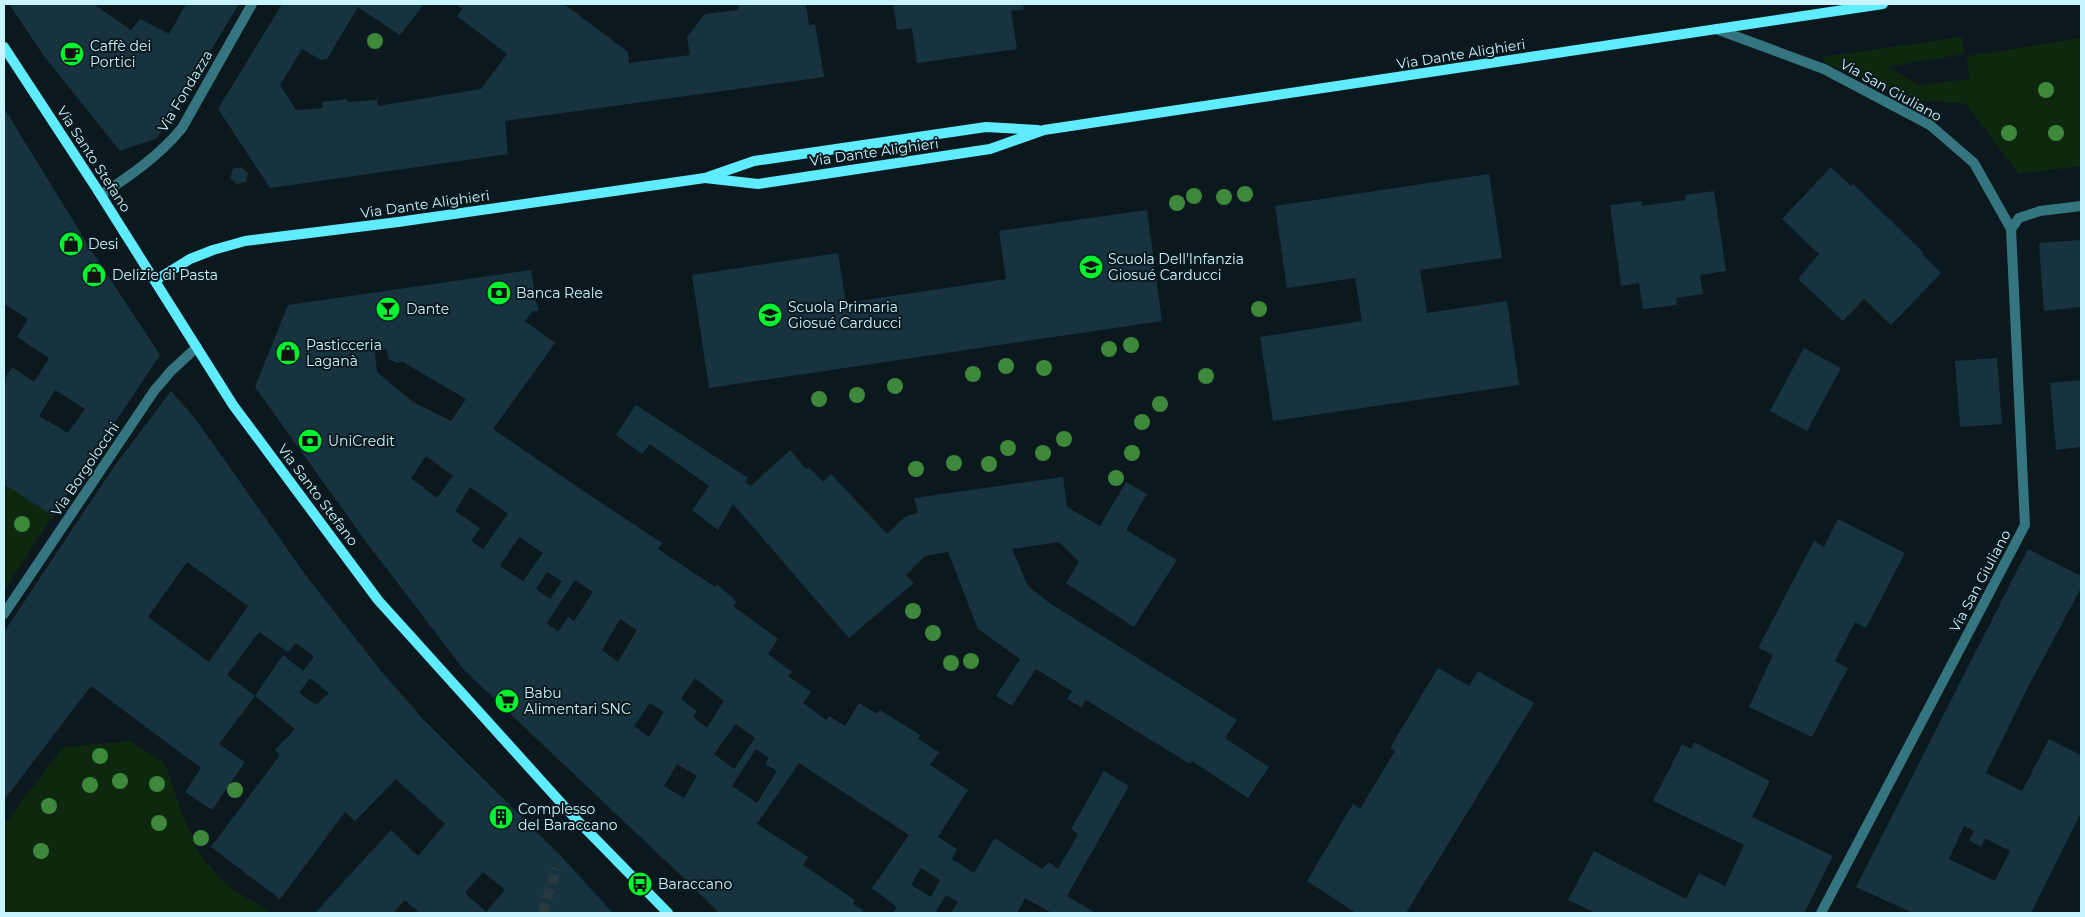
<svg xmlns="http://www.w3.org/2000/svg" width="2085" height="917" font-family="Montserrat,sans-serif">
<rect width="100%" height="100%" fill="#0b191e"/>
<g fill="#0e2810">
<path d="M1962,37L1964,54L1887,67L1920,85L1969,79L1967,56L2081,38V166L2019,174L1966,104L1905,99L1824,62L1822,57Z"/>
<path d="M4,484L53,516L4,590Z"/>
<path d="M131,741L165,764L182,813L201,857L229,887L267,910L269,913H4V825L63,747Z"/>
</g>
<g fill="#173340" fill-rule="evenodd">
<path d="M9,4H96L95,5L131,30L140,19L169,34L186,4H239L157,138L120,151L44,56Z"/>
<path d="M282,4H424L400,35L358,7L327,59L321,60L302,49L280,85L296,110L323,108L322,102L347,99V102L377,100L378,106L481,89L507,54L457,16L462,9L455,4H564L628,52L629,63L690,55L687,37L705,14L738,10V4H806L809,25L815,24L824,77L505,121L508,154L270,188L218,109Z"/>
<path d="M893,4H1023L1024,9L1011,11L1017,49L917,63L912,28L897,30Z"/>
<path d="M4,108L91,250L160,355L53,516L4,484V380L12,367L34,382L49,358L17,337L28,319L4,304ZM55,390L85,409L68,433L39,416Z"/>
<path d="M241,167L248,173L246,182L237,184L230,178L233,169Z"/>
<path d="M1831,167L1851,186L1853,184L1923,252L1922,254L1941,273L1891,325L1864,299L1843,321L1798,279L1819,254L1782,219Z"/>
<path d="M1489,174L1502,258L1420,270L1427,313L1507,301L1519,385L1273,421L1260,337L1362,321L1355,278L1287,288L1275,206Z"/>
<path d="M1714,191L1726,271L1700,275L1703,294L1676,298L1677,305L1643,309L1639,283L1621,286L1610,205L1642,201V206L1686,200L1685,195Z"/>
<path d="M1147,210L1162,321L709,388L692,275L838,253L846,303L1006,279L999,231Z"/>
<path d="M2081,240V307L2044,311L2039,243Z"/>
<path d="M531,270L536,302L539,310L532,312L525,321L555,343L493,429L582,490L662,543L658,549L715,587L717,584L737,602L733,606L778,639L768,654L792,672L788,676L811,692L803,703L826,720L829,716L845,726L859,703L877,714L880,710L920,735L918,739L939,752L930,765L968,790L938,837L957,849L952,859L974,873L995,838L1042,869L1049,862L1058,869L1078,834L1071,829L1104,771L1129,786L1067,896L1094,912L1093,913H1052L1025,898L1017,913H965L963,912L951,913L958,902L946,895L935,913H893L897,907L872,888L909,835L799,763L757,824L808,857L803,865L855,900L853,904L863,910L861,913H719L689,883L464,670L364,539L255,387L288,305ZM386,349L389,359L397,363L403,362L466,399L451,421L413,402L377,372L375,352ZM426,456L453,476L437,498L411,478ZM470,487L508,514L483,549L471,541L480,528L455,511ZM519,537L543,553L523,581L500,566ZM547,572L562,581L550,599L536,589ZM575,580L593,592L574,621L568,617L558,632L547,623ZM620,619L637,630L618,662L602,650ZM695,678L724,701L707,728L693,717L697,711L681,699ZM650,703L664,712L649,737L634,726ZM736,724L755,738L734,769L714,754ZM756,749L769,758L765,764L777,771L757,803L732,786ZM677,764L697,776L684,798L664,786ZM921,868L940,880L931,897L911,885Z"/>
<path d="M1804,348L1841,368L1807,431L1770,411Z"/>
<path d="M1997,358L2002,424L1960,427L1955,361Z"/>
<path d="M2081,380V447L2056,450L2050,383Z"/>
<path d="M171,391L197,421L307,577L382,672L422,718L560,855L613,913H420L405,900L393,913H315L391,830L418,856L445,824L396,779L355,821L345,812L280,899L211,847L280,755L275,750L295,729L255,696L283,655L303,671L314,657L296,643L288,652L259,632L227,675L255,696L219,744L245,762L212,810L185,792L201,768L91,686L4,800V632L113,468ZM187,562L248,606L209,662L148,617ZM310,678L329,693L316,705L299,693ZM483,872L505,890L486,912L465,893Z"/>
<path d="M636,405L748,478L745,482L751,486L790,450L806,469L809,467L823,482L831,474L887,534L906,516L918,513L914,498L1063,477L1067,507L1100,526L1126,482L1147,494L1126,530L1177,560L1134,627L1066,583L1079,562L1059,542L1012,549L1028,586L1051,604L1237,720L1225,738L1269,767L1248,798L1192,761L1190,764L1086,700L1081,707L1067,699L1072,691L1036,669L1012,706L996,696L1020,659L978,629L948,552L925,556L906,575L914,583L849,638L733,504L718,530L692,510L709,486L650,444L642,454L616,435Z"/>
<path d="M1838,519L1905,553L1866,628L1855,622L1835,661L1848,668L1812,737L1749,707L1773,655L1758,648L1814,541L1824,547Z"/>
<path d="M2028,549L2081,576V588L2027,689L1986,773L2022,791L2049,739L2081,755V813L2031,913H1913L1856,887ZM1964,826L1974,831L1969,840L1981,847L1985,838L2010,851L1995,881L1949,859Z"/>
<path d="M1438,668L1469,686L1478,671L1534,703L1406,913H1356L1307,881L1353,804L1360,809L1395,751L1390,748Z"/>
<path d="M1694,742L1770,781L1752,817L1833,856L1804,913H1596L1568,900L1594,851L1686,899L1699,873L1725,886L1744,845L1653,801L1682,744L1691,749Z"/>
</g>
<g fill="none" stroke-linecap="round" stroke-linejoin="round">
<path stroke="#273a40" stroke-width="10" stroke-dasharray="10 5" stroke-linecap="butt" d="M543,913L556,868"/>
<g stroke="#35757f" stroke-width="10">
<path d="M1824,69L1930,125L1974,163L2011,229"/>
<path d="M4,614L154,391L171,371L197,347"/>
</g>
<g stroke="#35757f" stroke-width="10">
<path d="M1716,29L1824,69"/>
<path d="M101,195C131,175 159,156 182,128L252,4"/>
<path d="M1821,913L2025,525L2011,229L2019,218L2040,211L2081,206"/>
</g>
<g stroke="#5fecff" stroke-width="10">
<path d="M4,47L95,186L233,405L378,600L573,816L668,913"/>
<path d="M705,178L758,184L990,149L1044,130L1883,4"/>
<path d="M156,280L190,259L213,250L245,241L398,222L705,178L754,161L986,127L1038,130"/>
</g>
</g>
<g fill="#3e883b">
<circle cx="375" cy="41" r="8"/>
<circle cx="2046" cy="90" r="8"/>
<circle cx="2009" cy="133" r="8"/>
<circle cx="2056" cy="133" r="8"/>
<circle cx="1245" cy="194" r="8"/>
<circle cx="1194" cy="196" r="8"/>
<circle cx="1224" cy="197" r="8"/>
<circle cx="1177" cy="203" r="8"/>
<circle cx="1259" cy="309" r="8"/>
<circle cx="1131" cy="345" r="8"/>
<circle cx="1109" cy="349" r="8"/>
<circle cx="1006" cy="366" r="8"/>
<circle cx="1044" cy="368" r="8"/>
<circle cx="973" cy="374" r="8"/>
<circle cx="1206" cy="376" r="8"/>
<circle cx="895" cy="386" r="8"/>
<circle cx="857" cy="395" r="8"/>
<circle cx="819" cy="399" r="8"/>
<circle cx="1160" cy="404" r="8"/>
<circle cx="1142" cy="422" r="8"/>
<circle cx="1064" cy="439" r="8"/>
<circle cx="1008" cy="448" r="8"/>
<circle cx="1043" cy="453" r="8"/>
<circle cx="1132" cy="453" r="8"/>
<circle cx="954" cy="463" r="8"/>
<circle cx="989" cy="464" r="8"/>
<circle cx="916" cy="469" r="8"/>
<circle cx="1116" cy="478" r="8"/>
<circle cx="22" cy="524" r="8"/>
<circle cx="913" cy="611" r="8"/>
<circle cx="933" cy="633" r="8"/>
<circle cx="971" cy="661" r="8"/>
<circle cx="951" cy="663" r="8"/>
<circle cx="100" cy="756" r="8"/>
<circle cx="120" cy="781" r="8"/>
<circle cx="157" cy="784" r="8"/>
<circle cx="90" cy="785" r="8"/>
<circle cx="235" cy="790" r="8"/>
<circle cx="49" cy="806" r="8"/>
<circle cx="159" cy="823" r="8"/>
<circle cx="201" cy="838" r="8"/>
<circle cx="41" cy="851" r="8"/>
</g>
<defs>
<symbol id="cafe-disc" viewBox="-11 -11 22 22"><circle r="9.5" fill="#00f32f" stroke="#0b191e"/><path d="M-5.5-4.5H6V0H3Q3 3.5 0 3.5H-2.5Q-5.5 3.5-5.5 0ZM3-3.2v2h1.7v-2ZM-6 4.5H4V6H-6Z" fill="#111"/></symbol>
<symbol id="shop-disc" viewBox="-11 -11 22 22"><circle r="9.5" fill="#00f32f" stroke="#0b191e"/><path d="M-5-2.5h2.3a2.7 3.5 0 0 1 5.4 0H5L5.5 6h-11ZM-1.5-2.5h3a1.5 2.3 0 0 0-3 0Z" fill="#111"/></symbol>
<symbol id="school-disc" viewBox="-11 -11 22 22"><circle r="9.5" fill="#00f32f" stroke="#0b191e"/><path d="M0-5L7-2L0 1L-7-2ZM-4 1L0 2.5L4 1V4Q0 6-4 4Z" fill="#111"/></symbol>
<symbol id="bank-disc" viewBox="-11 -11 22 22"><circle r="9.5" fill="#00f32f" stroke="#0b191e"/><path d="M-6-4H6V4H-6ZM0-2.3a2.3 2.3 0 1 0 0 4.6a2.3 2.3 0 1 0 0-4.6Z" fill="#111"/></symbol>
<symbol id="bar-disc" viewBox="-11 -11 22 22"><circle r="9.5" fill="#00f32f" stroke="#0b191e"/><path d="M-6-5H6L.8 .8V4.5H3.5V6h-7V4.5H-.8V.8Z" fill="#111"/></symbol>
<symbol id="supermarket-disc" viewBox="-11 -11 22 22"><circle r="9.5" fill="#00f32f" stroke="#0b191e"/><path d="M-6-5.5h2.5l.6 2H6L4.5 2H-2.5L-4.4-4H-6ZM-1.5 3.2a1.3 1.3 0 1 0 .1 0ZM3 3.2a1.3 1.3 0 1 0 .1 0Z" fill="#111"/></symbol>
<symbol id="building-disc" viewBox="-11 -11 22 22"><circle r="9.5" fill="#00f32f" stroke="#0b191e"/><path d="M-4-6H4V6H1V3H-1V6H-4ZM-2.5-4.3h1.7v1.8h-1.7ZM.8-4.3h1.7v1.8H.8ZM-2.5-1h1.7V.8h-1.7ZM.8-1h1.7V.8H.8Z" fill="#111"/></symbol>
<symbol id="bus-disc" viewBox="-11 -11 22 22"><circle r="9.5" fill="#00f32f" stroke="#0b191e"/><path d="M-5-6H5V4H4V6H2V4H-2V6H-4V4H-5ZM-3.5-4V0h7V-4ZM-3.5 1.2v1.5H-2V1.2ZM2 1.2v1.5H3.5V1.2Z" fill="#111"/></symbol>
</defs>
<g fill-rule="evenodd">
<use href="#cafe-disc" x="58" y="40" width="28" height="28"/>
<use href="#shop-disc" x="57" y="230" width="28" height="28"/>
<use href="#school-disc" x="1077" y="253" width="28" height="28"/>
<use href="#shop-disc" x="80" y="261" width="28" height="28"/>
<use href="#bank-disc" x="485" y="279" width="28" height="28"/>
<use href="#bar-disc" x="374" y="295" width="28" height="28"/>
<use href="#school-disc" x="756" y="301" width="28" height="28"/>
<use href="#shop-disc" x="274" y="339" width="28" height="28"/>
<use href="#bank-disc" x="296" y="427" width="28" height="28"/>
<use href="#supermarket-disc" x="493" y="687" width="28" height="28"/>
<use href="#building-disc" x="487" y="803" width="28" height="28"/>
<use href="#bus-disc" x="626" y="870" width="28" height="28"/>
</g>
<g text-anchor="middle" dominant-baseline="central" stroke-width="4" stroke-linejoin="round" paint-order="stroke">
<g font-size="14" fill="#c8f4ff" stroke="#0b191e" text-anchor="start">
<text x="90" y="46">Caffè dei<tspan x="90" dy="16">Portici</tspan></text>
<text x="88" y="244">Desi</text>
<text x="1108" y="259">Scuola Dell'Infanzia<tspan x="1108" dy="16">Giosué Carducci</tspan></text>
<text x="112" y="275">Delizie di Pasta</text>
<text x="516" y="293">Banca Reale</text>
<text x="788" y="307">Scuola Primaria<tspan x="788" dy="16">Giosué Carducci</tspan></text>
<text x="406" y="309">Dante</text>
<text x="306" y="345">Pasticceria<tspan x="306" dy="16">Laganà</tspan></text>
<text x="328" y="441">UniCredit</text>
<text x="524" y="693">Babu<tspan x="524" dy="16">Alimentari SNC</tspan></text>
<text x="518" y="809">Complesso<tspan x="518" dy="16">del Baraccano</tspan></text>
<text x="658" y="884">Baraccano</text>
</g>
<g font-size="14" fill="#c8f4ff" stroke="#0b191e">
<text transform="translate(1461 54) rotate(-9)">Via Dante Alighieri</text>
<text transform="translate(1891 90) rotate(29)">Via San Giuliano</text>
<text transform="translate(185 91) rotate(-59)">Via Fondazza</text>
<text transform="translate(874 152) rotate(-8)">Via Dante Alighieri</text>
<text transform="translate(94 159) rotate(57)">Via Santo Stefano</text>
<text transform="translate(425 204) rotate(-8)">Via Dante Alighieri</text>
<text transform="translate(85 469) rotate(-56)">Via Borgolocchi</text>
<text transform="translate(318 495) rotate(53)">Via Santo Stefano</text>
<text transform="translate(1980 581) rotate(-62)">Via San Giuliano</text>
</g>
</g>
<rect width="2085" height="917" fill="none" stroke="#c8f4ff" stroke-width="10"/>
</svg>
